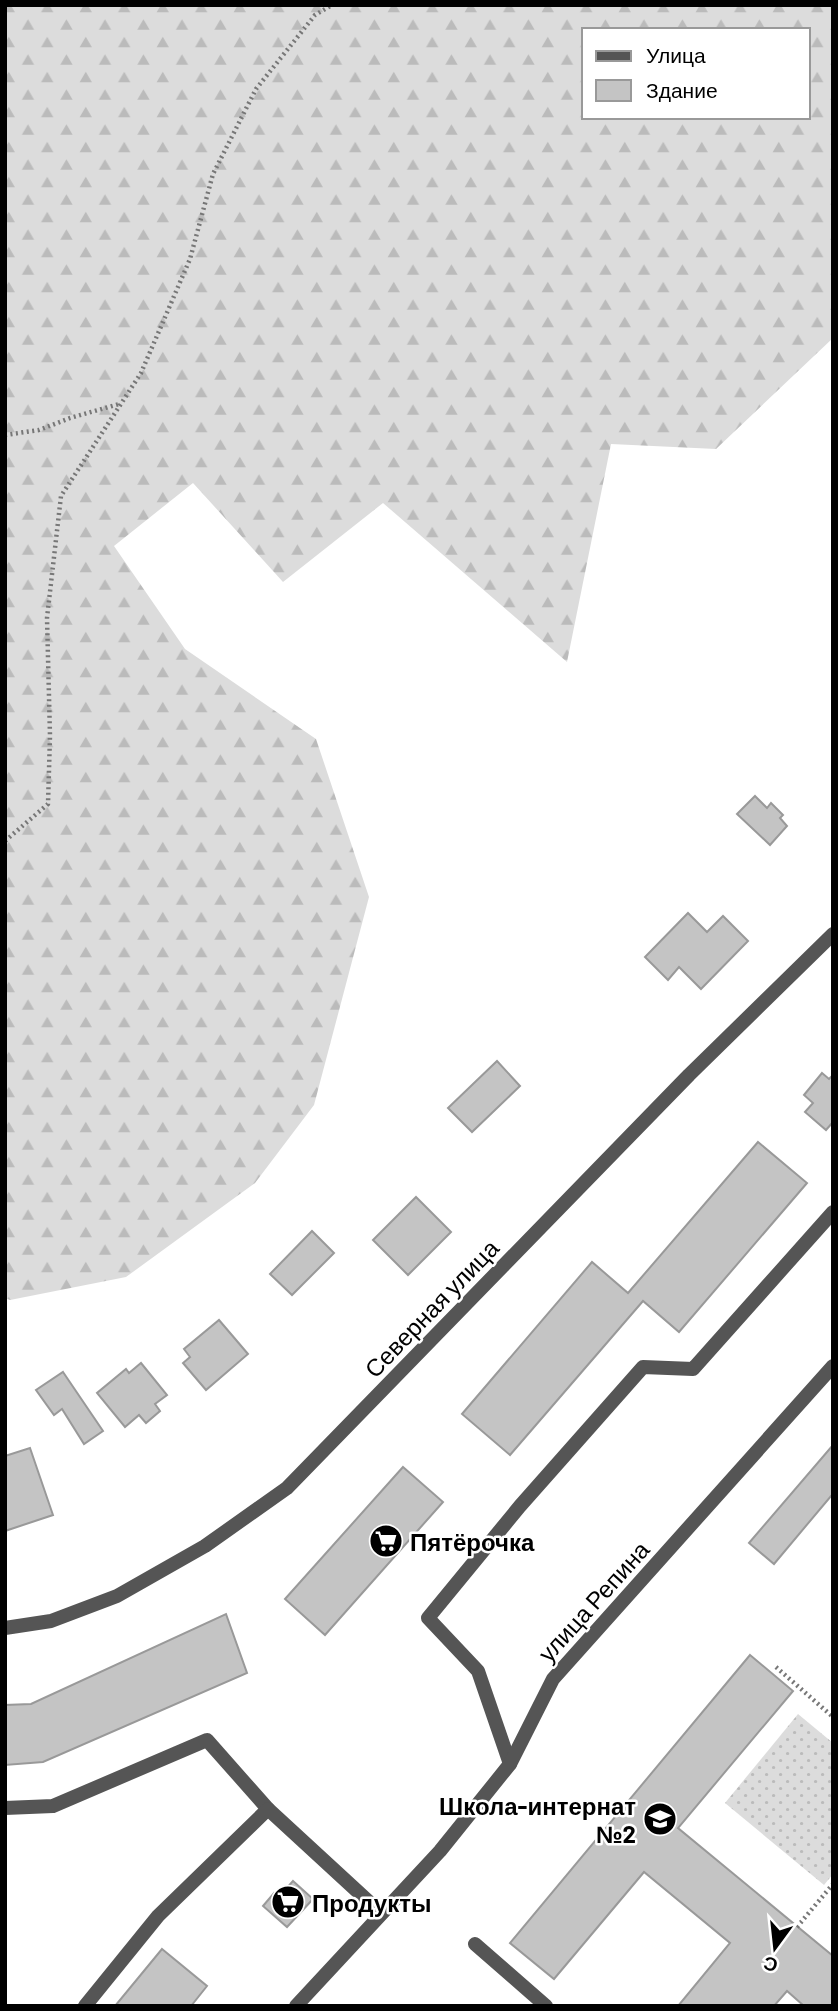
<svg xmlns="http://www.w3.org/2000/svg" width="838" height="2011" font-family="Barlow,sans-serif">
<defs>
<pattern id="grass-dots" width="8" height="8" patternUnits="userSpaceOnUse" patternTransform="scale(1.75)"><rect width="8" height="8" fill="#dcdcdc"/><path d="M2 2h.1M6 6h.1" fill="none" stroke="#bbb" stroke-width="1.8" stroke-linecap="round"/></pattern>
<pattern id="forest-firs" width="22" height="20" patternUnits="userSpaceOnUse" patternTransform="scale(1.75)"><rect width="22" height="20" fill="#dcdcdc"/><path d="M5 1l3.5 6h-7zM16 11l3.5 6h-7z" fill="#bbb"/></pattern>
</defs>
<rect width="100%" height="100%" fill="#fff"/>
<path fill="url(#grass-dots)" d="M798,1714L833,1743V1874L824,1885L725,1803Z"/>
<path fill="url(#forest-firs)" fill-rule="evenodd" d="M5,5H833V338L716,449L611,444L567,662L383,503L283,582L193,483L114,546L185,649L316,739L369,897L314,1105L255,1183L126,1277L10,1300L5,1298ZM584,30H808V117H584Z"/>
<g fill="#c4c4c4" stroke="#999" stroke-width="2">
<path d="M755,796L767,808L771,803L783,815L780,818L787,826L770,845L737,814Z"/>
<path d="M688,913L707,932L723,916L748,941L701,989L679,967L668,980L645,957Z"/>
<path d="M497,1061L520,1086L472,1132L448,1108Z"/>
<path d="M822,1073L829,1079L833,1075V1122L826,1130L805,1112L813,1103L804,1095Z"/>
<path d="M758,1142L807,1183L679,1332L643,1301L510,1455L462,1414L592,1262L628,1293Z"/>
<path d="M416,1197L451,1232L408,1275L373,1240Z"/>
<path d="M312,1231L334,1253L292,1295L270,1274Z"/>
<path d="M219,1320L248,1354L206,1390L183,1363L190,1357L184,1349Z"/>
<path d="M141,1363L167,1395L155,1404L160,1411L146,1423L139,1415L125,1427L97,1393L126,1369L129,1373Z"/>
<path d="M63,1372L103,1431L84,1444L62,1409L54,1415L36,1390Z"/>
<path d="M833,1445V1497L831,1496L774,1564L749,1543Z"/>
<path d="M30,1448L53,1515L5,1531V1456Z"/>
<path d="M403,1467L443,1502L325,1635L285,1599Z"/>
<path d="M226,1614L247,1673L43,1762L5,1765V1705L31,1704Z"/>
<path d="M750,1655L793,1691L678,1828L833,1956V2006H804L787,1991L774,2006H678L730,1943L644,1872L554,1979L510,1943Z"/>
<path d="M293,1881L313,1899L287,1927L263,1906L274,1893L278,1898Z"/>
<path d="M162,1949L207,1986L191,2006H115Z"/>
</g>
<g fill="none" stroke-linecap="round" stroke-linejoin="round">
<g stroke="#777" stroke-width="4.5" stroke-dasharray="2 3.5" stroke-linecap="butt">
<path d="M5,435L39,430L70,418L119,404"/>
<path d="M5,841L48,804L50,736L47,618L61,496L141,373L190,259L213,174L256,89L315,15L332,5"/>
<path d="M776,1667L833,1717"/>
<path d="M797,1927L833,1884"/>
</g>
<g stroke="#555" stroke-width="14">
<path d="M510,1764L478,1671L428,1618L520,1506L643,1367L693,1369L833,1212"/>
<path d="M5,1808L53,1806L207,1740L268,1809"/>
<path d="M475,1944L546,2006"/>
<path d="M85,2006L158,1916L268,1809L381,1913"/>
</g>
<g stroke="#555" stroke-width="14">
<path d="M5,1628L51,1621L117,1596L205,1546L287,1488L689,1075L833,934"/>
<path d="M296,2006L440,1851L510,1764L553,1679L833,1366"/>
</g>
</g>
<defs>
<symbol id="supermarket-disc" viewBox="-11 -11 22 22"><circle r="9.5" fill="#000" stroke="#fff"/><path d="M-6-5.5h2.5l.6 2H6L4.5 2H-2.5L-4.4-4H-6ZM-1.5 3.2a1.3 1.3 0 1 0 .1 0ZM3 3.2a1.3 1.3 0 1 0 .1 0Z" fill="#fff"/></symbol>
<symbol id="school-disc" viewBox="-11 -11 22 22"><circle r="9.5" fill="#000" stroke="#fff"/><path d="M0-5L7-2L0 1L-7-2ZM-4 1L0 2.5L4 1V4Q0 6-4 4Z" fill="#fff"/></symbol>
</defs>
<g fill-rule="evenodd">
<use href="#supermarket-disc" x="367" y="1522" width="38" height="38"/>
<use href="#school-disc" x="641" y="1800" width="38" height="38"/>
<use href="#supermarket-disc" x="269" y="1883" width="38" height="38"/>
</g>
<g text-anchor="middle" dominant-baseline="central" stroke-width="5" stroke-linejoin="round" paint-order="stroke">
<g font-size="24" fill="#000" stroke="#fff">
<text transform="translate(431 1308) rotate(-46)">Северная улица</text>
<text transform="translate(593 1601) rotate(-48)">улица Репина</text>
</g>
<g font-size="24" font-weight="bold" fill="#000" stroke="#fff" text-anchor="start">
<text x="410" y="1541">Пятёрочка</text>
<text x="636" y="1805" text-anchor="end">Школа-интернат<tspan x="636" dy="28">№2</tspan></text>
<text x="312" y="1902">Продукты</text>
</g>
</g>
<rect width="838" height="2011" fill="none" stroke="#000000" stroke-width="14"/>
<rect x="582" y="28" width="228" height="91" fill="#ffffff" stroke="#999999" stroke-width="2"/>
<rect x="596" y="51" width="35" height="10" fill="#555555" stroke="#999999" stroke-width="2"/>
<text x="646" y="63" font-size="21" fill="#000000">Улица</text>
<rect x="596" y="80" width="35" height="21" fill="#c4c4c4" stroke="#999999" stroke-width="2"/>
<text x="646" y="98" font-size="21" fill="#000000">Здание</text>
<g transform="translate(775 1948) rotate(195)" stroke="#ffffff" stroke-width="5" paint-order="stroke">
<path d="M0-5L12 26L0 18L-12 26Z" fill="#000000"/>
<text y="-10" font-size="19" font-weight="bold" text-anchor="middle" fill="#000000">С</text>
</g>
</svg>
